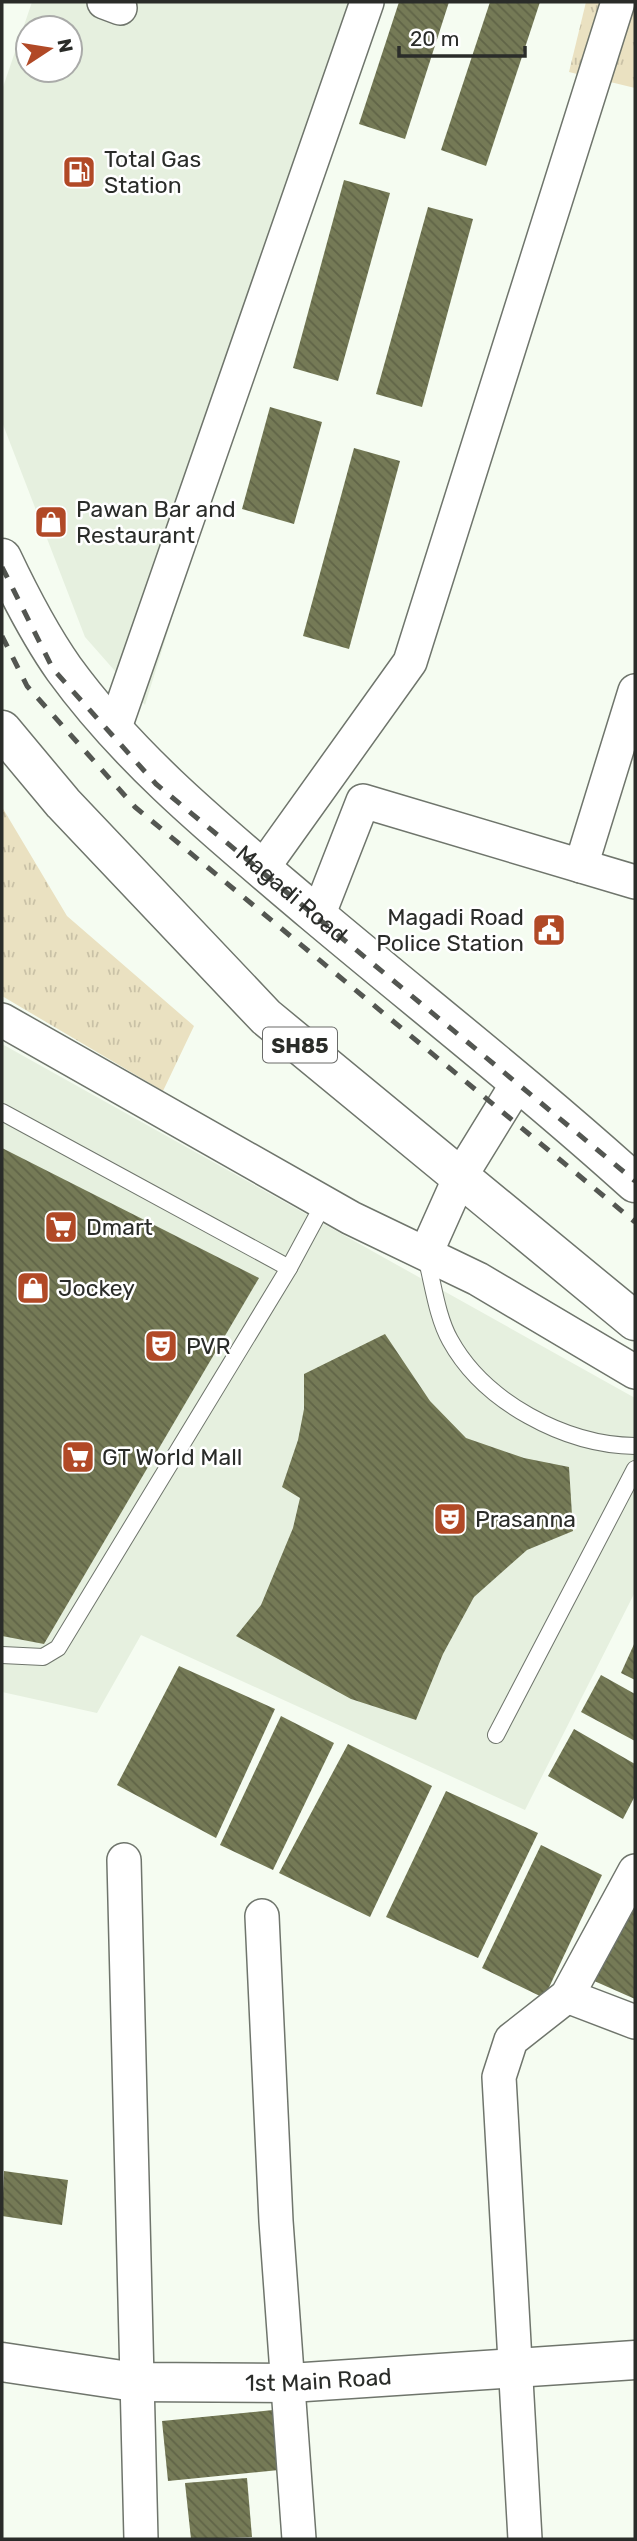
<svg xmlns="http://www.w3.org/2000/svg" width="637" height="2541" font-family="Rubik,sans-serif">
<defs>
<pattern id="park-tufts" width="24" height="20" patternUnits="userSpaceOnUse" patternTransform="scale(1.75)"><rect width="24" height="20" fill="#eae1c1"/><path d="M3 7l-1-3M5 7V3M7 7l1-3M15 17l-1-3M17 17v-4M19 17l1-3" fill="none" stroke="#c9c1a6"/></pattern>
<pattern id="building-back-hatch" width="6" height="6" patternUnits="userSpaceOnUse" patternTransform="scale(1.75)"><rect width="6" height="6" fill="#757a56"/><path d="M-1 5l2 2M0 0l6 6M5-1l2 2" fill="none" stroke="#606447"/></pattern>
</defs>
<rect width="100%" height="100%" fill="#f5fcf1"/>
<g fill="#e6f0df" fill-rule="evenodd">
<path d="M32,2H363L145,705L85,637L2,422V90ZM28,28H70V70H28Z"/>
<path d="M2,1044L635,1398V1592L525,1810L141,1635L97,1713L2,1692Z"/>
</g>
<g fill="url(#park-tufts)">
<path d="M586,2H635V88L569,72Z"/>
<path d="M2,807L67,916L194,1026L163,1091L2,996Z"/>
</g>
<g fill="url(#building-back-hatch)">
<path d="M399,2H449L405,139L359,124Z"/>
<path d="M490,2H540L486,166L441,150Z"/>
<path d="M344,180L390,193L338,381L293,368Z"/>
<path d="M428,207L473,219L422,407L376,394Z"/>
<path d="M270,407L322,422L294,524L242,509Z"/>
<path d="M354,448L400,461L349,649L303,636Z"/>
<path d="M2,1148L259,1278L44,1644L2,1636Z"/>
<path d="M385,1334L430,1401L466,1438L524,1458L569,1467L573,1531L527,1550L474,1597L443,1654L416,1720L351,1699L236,1636L261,1605L293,1528L300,1498L282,1487L298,1440L304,1409V1374Z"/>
<path d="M635,1642V1680L621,1673Z"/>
<path d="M179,1666L275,1709L216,1838L117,1785Z"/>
<path d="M601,1675L635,1694V1741L581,1712Z"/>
<path d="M281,1716L334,1743L273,1870L220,1845Z"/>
<path d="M574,1729L635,1764V1796L623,1819L548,1776Z"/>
<path d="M348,1744L432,1786L370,1917L279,1873Z"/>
<path d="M446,1791L538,1833L478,1958L386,1917Z"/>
<path d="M541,1845L602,1875L544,1998L482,1968Z"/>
<path d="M635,1902V1999L592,1980Z"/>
<path d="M4,2171L68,2180L62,2225L2,2216Z"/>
<path d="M273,2410L279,2470L168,2481L162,2421Z"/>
<path d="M247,2478L252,2537L191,2539L185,2483Z"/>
</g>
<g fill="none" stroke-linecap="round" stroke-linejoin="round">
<defs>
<g id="lane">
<path d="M2,1112L289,1268"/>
<path d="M426,1257C433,1283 437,1317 450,1340C484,1402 565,1445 635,1446"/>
<path d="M2,1655L43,1657L58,1648L289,1268L324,1203"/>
<path d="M496,1735L635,1469"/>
</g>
<g id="street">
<path d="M104,2L120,8"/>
<path d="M114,730L367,2"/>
<path d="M581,866L635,691"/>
<path d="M262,869L410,662L618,2"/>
<path d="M318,916L363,801L635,882"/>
<path d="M2,1020L351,1218L478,1279L635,1372"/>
<path d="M426,1253L460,1177L519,1081"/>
<path d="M124,1860L141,2539"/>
<path d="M262,1916L276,2221L299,2539"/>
<path d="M567,1996L635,2022"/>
<path d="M525,2539L499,2077L511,2040L567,1996L635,1871"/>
</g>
<g id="secondary">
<path id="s1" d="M2,2362L135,2382L290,2383L635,2360"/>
</g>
<g id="primary">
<path id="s2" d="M2,558C20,596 40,635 64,669C133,764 226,838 314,913C421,1003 531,1089 635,1183"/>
<path d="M2,730L63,803L266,1017L635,1321"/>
</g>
</defs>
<use href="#lane" stroke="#6f756c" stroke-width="18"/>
<use href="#street" stroke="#6f756c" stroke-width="36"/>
<use href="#secondary" stroke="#6f756c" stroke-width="41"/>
<use href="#primary" stroke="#6f756c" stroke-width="41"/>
<use href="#lane" stroke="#fff" stroke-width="16"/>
<use href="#street" stroke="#fff" stroke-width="33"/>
<use href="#secondary" stroke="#fff" stroke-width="38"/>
<use href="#primary" stroke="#fff" stroke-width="38"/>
<g stroke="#535651" stroke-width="5" stroke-dasharray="12 12" stroke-linecap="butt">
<path d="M2,567L53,669L156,784L635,1181"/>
<path d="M2,636L27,686L135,807L635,1222"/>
</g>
</g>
<defs>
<symbol id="fuel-square" viewBox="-11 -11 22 22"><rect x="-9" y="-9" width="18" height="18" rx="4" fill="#b14926" stroke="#fff"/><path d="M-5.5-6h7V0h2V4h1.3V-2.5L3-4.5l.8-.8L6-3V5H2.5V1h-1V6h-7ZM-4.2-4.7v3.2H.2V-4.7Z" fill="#fff"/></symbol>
<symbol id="shop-square" viewBox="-11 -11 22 22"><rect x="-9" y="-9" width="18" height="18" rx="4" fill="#b14926" stroke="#fff"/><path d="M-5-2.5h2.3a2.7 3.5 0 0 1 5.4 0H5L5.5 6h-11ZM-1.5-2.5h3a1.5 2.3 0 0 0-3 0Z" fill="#fff"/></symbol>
<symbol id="civic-square" viewBox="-11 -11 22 22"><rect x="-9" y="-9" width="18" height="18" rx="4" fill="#b14926" stroke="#fff"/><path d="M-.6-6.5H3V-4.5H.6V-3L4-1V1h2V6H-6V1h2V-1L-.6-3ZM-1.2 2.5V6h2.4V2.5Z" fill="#fff"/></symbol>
<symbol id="supermarket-square" viewBox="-11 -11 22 22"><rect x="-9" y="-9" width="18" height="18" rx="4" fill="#b14926" stroke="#fff"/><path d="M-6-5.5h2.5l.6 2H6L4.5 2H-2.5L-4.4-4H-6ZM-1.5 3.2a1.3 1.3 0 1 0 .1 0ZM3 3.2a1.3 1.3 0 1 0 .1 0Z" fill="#fff"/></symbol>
<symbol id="theatre-square" viewBox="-11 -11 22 22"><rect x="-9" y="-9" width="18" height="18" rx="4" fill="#b14926" stroke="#fff"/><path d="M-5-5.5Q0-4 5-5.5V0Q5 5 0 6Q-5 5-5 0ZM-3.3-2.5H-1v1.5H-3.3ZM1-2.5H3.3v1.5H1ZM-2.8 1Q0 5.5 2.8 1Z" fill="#fff"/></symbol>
</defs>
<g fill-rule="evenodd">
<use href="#fuel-square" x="60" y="153" width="38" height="38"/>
<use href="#shop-square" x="32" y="503" width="38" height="38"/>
<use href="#civic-square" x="530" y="911" width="38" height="38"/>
<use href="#supermarket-square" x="42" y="1208" width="38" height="38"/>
<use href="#shop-square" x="14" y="1269" width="38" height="38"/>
<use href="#theatre-square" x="142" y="1327" width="38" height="38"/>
<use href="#supermarket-square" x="59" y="1438" width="38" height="38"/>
<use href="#theatre-square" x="431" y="1500" width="38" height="38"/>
</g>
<g text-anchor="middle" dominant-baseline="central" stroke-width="5" stroke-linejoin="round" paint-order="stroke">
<rect fill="#fff" stroke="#6a6b69" stroke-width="2" x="263" y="1027.5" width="74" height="35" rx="5"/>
<g font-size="21" font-weight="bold" fill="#2a2c29">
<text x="300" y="1045">SH85</text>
</g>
<g font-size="23" fill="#2a2c29" stroke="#fff" text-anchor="start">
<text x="104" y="159">Total Gas<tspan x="104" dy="26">Station</tspan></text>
<text x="76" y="509">Pawan Bar and<tspan x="76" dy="26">Restaurant</tspan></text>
<text x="524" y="917" text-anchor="end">Magadi Road<tspan x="524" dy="26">Police Station</tspan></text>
<text x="86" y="1227">Dmart</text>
<text x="58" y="1288">Jockey</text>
<text x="186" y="1346">PVR</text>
<text x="102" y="1457">GT World Mall</text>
<text x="475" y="1519">Prasanna</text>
</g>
<g font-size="23" fill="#2a2c29" stroke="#fff">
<text stroke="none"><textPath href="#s2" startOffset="448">Magadi Road</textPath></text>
<text stroke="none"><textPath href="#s1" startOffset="318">1st Main Road</textPath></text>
</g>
</g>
<rect width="637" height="2541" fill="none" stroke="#2a2c29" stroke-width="7"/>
<g transform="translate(49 49) rotate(78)"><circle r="33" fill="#ffffff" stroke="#aaaba9" stroke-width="2"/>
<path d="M0-5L12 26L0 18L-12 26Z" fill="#b14926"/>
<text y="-10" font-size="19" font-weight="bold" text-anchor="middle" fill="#2a2c29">N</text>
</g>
<path d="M399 46v10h126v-10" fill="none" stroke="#2a2c29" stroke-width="3.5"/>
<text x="410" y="46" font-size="21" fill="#2a2c29" stroke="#ffffff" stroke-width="5" paint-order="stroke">20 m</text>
</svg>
